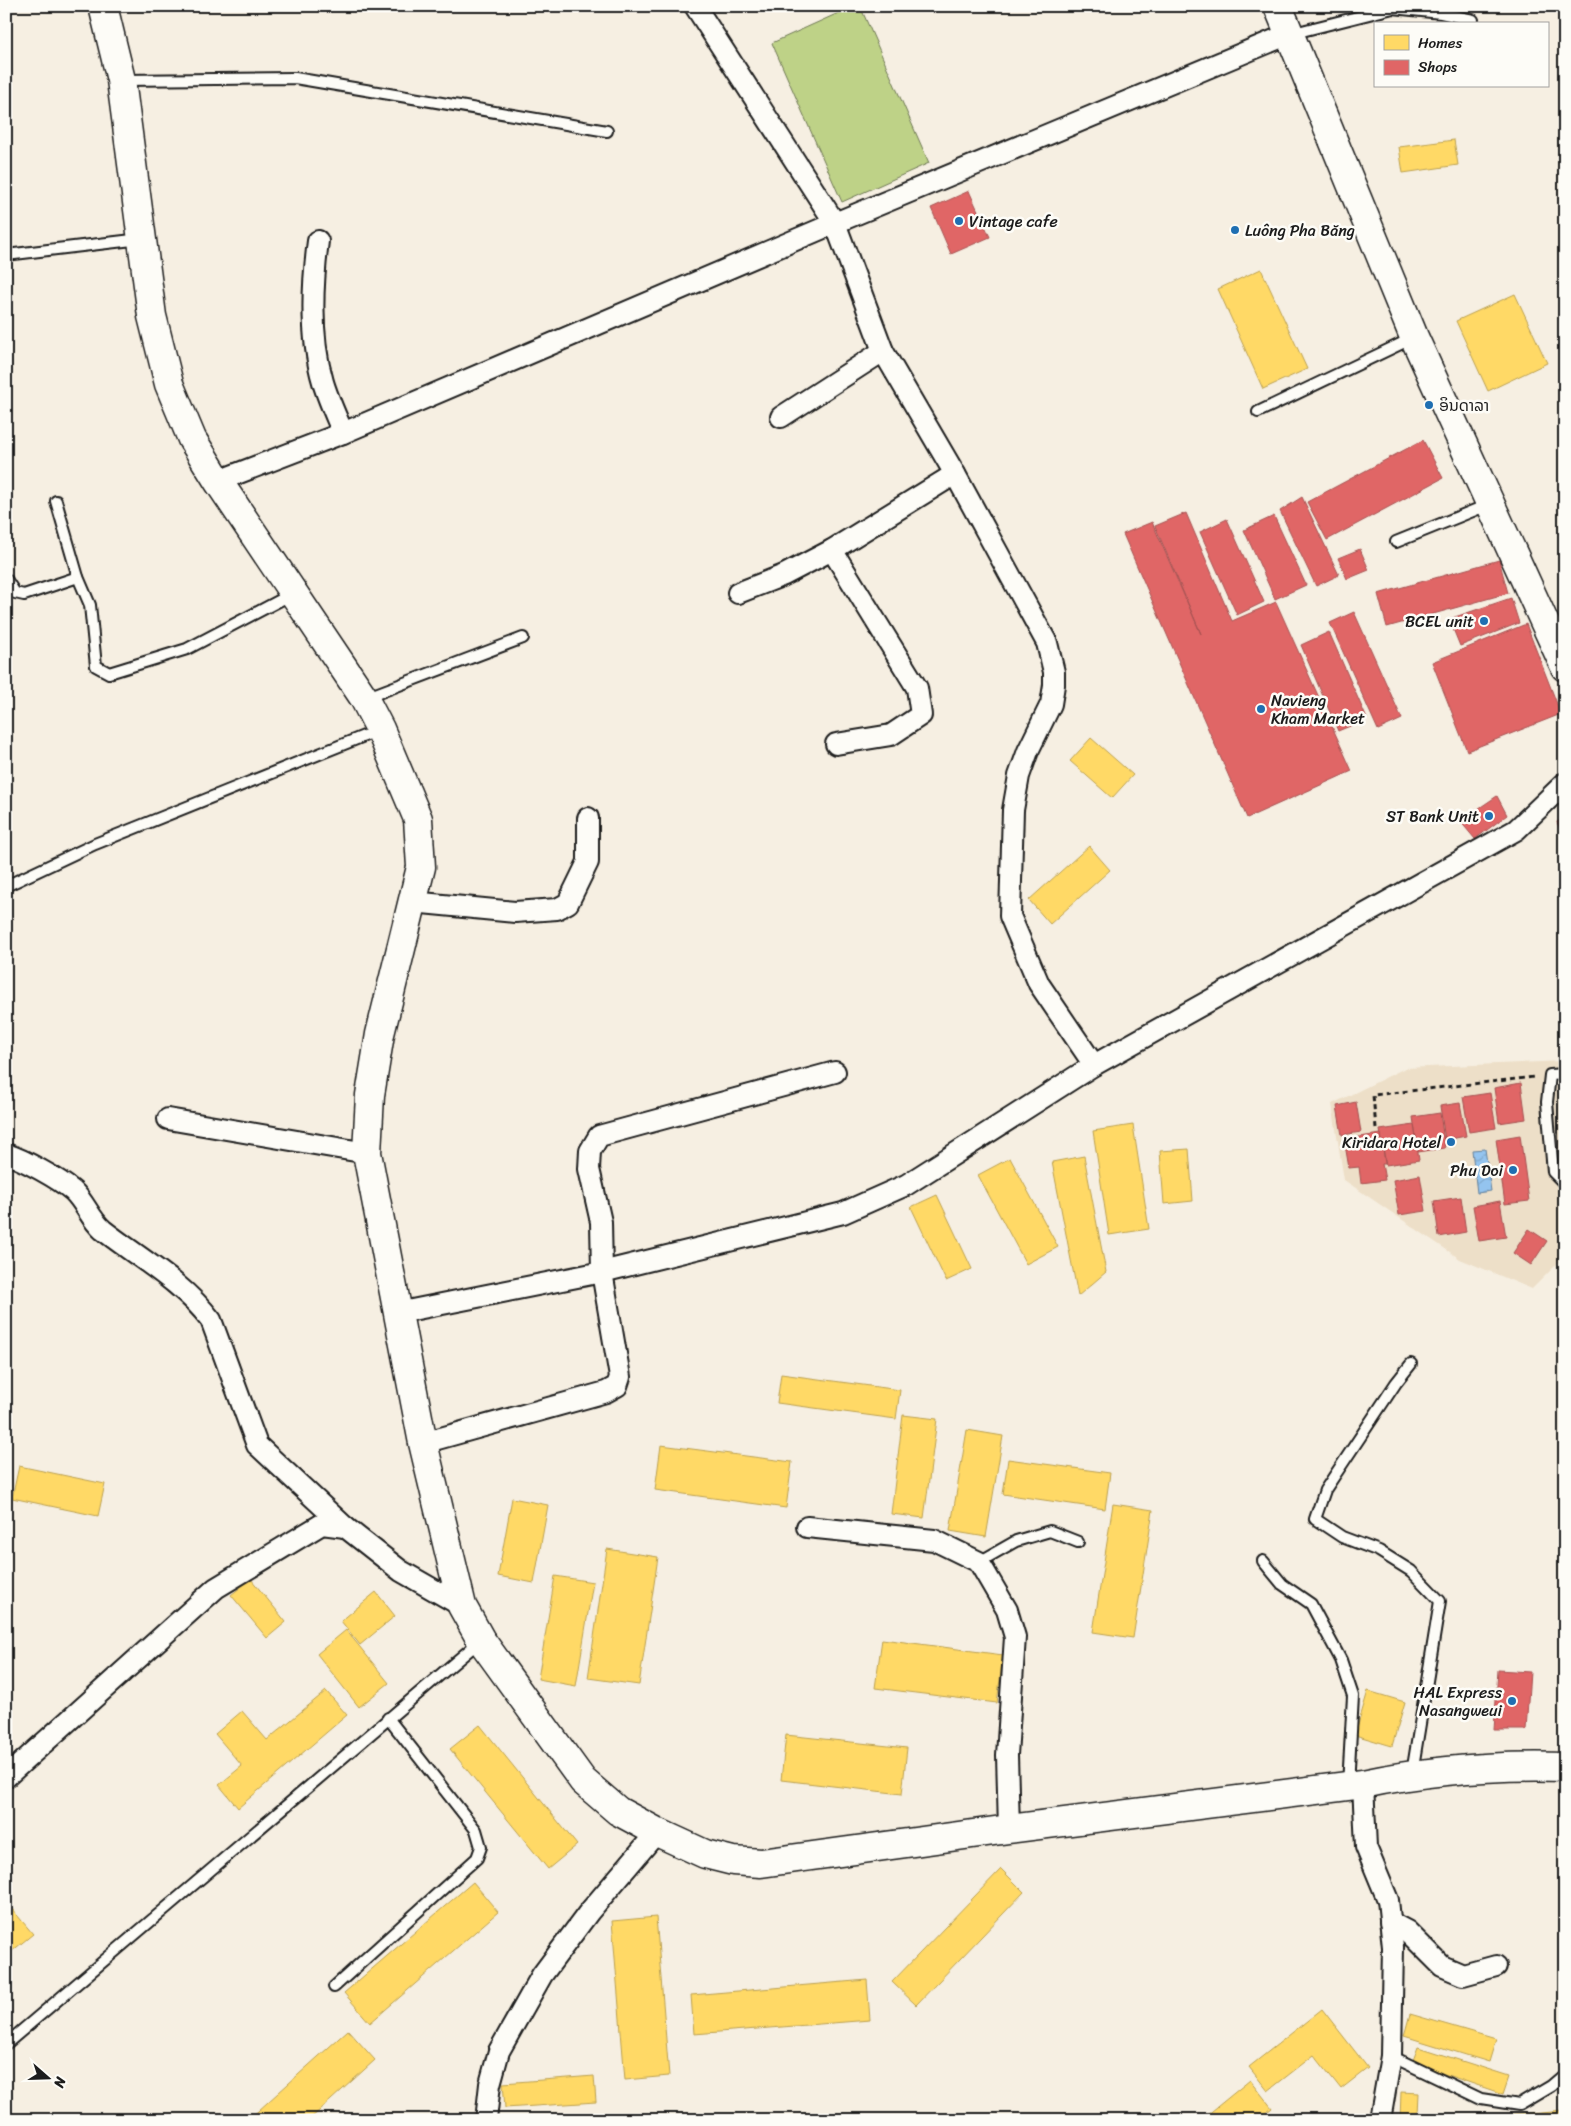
<svg xmlns="http://www.w3.org/2000/svg" width="1571" height="2126" font-family="Sriracha,'Noto Sans Lao',sans-serif">
<defs>
<pattern id="water-waves" width="16" height="10" patternUnits="userSpaceOnUse" patternTransform="scale(1.25)"><rect width="16" height="10" fill="#94c4ef"/><path d="M0 5q4-4 8 0t8 0" fill="none" stroke="#7fa8cc"/></pattern>
</defs>
<rect width="100%" height="100%" fill="#f6efe2"/>
<filter id="ink" filterUnits="userSpaceOnUse"><feTurbulence type="fractalNoise" baseFrequency=".02" numOctaves="2"/><feDisplacementMap in="SourceGraphic" scale="10" xChannelSelector="R" yChannelSelector="G"/><feConvolveMatrix kernelMatrix="1 2 1 2 8 2 1 2 1" color-interpolation-filters="sRGB"/></filter>
<g filter="url(#ink)">
<path fill="#eddfc8" d="M1565,1061V1256L1532,1289L1460,1259L1344,1180L1332,1104L1405,1068Z"/>
<path fill="#bed287" stroke="#6d7752" d="M854,6H860L929,163L842,202L772,43Z"/>
<path fill="url(#water-waves)" stroke="#64819b" d="M1485,1149L1491,1191L1477,1193L1472,1150Z"/>
<g fill="#ffd966" stroke="#bba050">
<path d="M1454,140L1458,165L1403,173L1399,147Z"/>
<path d="M1261,269L1307,369L1263,389L1218,289Z"/>
<path d="M1515,294L1547,363L1488,391L1456,321Z"/>
<path d="M1091,738L1133,775L1112,798L1070,761Z"/>
<path d="M1089,846L1110,870L1050,924L1029,900Z"/>
<path d="M1133,1125L1149,1229L1109,1235L1093,1131Z"/>
<path d="M1189,1149L1193,1201L1164,1204L1160,1151Z"/>
<path d="M1084,1156L1106,1272L1078,1296L1052,1162Z"/>
<path d="M1010,1158L1058,1247L1026,1264L978,1175Z"/>
<path d="M937,1195L972,1269L946,1281L911,1207Z"/>
<path d="M781,1374L900,1390L896,1419L777,1403Z"/>
<path d="M903,1415L937,1419L924,1518L891,1514Z"/>
<path d="M967,1430L1003,1436L986,1537L950,1531Z"/>
<path d="M661,1445L792,1462L786,1508L655,1490Z"/>
<path d="M1008,1459L1110,1473L1105,1509L1003,1494Z"/>
<path d="M19,1466L105,1484L98,1516L12,1498Z"/>
<path d="M512,1498L548,1505L534,1583L498,1576Z"/>
<path d="M1113,1504L1153,1510L1133,1638L1093,1632Z"/>
<path d="M607,1549L658,1557L639,1685L588,1678Z"/>
<path d="M555,1576L593,1582L576,1686L538,1679Z"/>
<path d="M251,1579L286,1622L267,1638L231,1595Z"/>
<path d="M376,1592L395,1616L360,1645L341,1621Z"/>
<path d="M346,1630L389,1683L359,1707L317,1654Z"/>
<path d="M882,1639L1003,1655L997,1703L875,1688Z"/>
<path d="M326,1691L347,1715L238,1808L219,1785L242,1766L215,1734L242,1711L267,1740Z"/>
<path d="M1368,1691L1405,1702L1392,1746L1355,1735Z"/>
<path d="M480,1725L577,1845L548,1869L450,1749Z"/>
<path d="M786,1735L907,1748L902,1794L781,1780Z"/>
<path d="M1001,1869L1024,1892L916,2005L892,1982Z"/>
<path d="M473,1882L498,1912L370,2023L344,1993Z"/>
<path d="M6,1902L33,1934L6,1956Z"/>
<path d="M656,1917L669,2076L625,2080L612,1921Z"/>
<path d="M867,1980L870,2020L694,2034L691,1995Z"/>
<path d="M1322,2009L1368,2068L1341,2089L1314,2055L1268,2091L1249,2067Z"/>
<path d="M1410,2014L1496,2039L1489,2062L1404,2036Z"/>
<path d="M348,2030L375,2060L309,2120H248Z"/>
<path d="M1418,2047L1509,2076L1503,2094L1412,2063Z"/>
<path d="M594,2076L596,2102L505,2108L503,2083Z"/>
<path d="M1250,2080L1272,2108L1257,2120H1201Z"/>
<path d="M1401,2092L1419,2093L1418,2114L1476,2117V2120H1400Z"/>
<path d="M1562,2110L1563,2120H1483V2118Z"/>
</g>
<g fill="#e06666" stroke="#a55050">
<path d="M969,191L990,237L951,254L931,208Z"/>
<path d="M1423,440L1443,478L1327,540L1307,502Z"/>
<path d="M1302,497L1339,575L1316,586L1280,511Z"/>
<path d="M1186,513L1232,621L1276,602L1352,771L1247,818L1123,534L1152,522L1201,634L1155,526Z"/>
<path d="M1274,516L1306,585L1275,599L1244,530Z"/>
<path d="M1227,519L1264,602L1237,615L1200,532Z"/>
<path d="M1360,549L1369,570L1347,579L1338,558Z"/>
<path d="M1499,560L1508,593L1387,627L1378,594Z"/>
<path d="M1511,598L1519,623L1460,646L1449,619Z"/>
<path d="M1354,612L1402,719L1378,730L1330,623Z"/>
<path d="M1526,624L1561,714L1467,751L1432,662Z"/>
<path d="M1329,632L1367,719L1338,731L1301,645Z"/>
<path d="M1497,796L1507,815L1475,839L1460,821Z"/>
<path d="M1565,817V842L1557,822Z"/>
<path d="M1521,1083L1526,1119L1499,1123L1494,1088Z"/>
<path d="M1490,1093L1496,1128L1469,1132L1463,1097Z"/>
<path d="M1356,1102L1361,1132L1342,1135L1337,1106Z"/>
<path d="M1460,1103L1466,1136L1445,1140L1440,1106Z"/>
<path d="M1440,1113L1445,1148L1418,1152L1413,1117Z"/>
<path d="M1414,1125L1419,1160L1386,1165L1380,1130Z"/>
<path d="M1381,1134L1385,1164H1382L1385,1180L1361,1183L1359,1167L1349,1168L1344,1139Z"/>
<path d="M1520,1135L1529,1201L1505,1204L1496,1139Z"/>
<path d="M1420,1175L1426,1211L1399,1215L1393,1180Z"/>
<path d="M1461,1197L1466,1232L1439,1237L1434,1201Z"/>
<path d="M1500,1201L1506,1237L1479,1241L1473,1206Z"/>
<path d="M1529,1229L1547,1241L1531,1265L1513,1253Z"/>
<path d="M1498,1670L1530,1672L1526,1730H1494Z"/>
</g>
<g fill="none" stroke-linecap="round" stroke-linejoin="round">
<defs>
<g id="lane">
<path d="M1290,34L1393,8L1441,13L1473,20"/>
<path d="M122,80L295,78L607,131"/>
<path d="M6,255L141,239"/>
<path d="M1258,412L1413,338"/>
<path d="M56,501L78,577L90,605L96,666L109,673L187,649L292,594"/>
<path d="M1396,542L1490,504"/>
<path d="M6,579L15,593L24,595L78,577"/>
<path d="M365,698L523,638"/>
<path d="M6,886L95,844L379,730"/>
<path d="M1565,1074L1550,1075L1547,1102L1553,1172L1565,1184"/>
<path d="M1411,1364L1396,1383L1325,1490L1315,1519L1342,1537L1379,1551L1411,1571L1440,1601L1412,1773"/>
<path d="M1263,1561L1282,1584L1311,1604L1341,1660L1353,1696L1348,1785"/>
<path d="M979,1562L1016,1541L1050,1531L1078,1542"/>
<path d="M334,1987L477,1858L481,1847L476,1830L388,1718"/>
<path d="M6,2044L480,1641"/>
<path d="M1391,2056L1481,2099L1519,2105L1551,2086L1565,2074"/>
</g>
<g id="street">
<path d="M695,6L835,223L883,351L955,474L1047,643L1054,672V685L1051,704L1028,751L1019,776L1013,810L1010,916L1039,984L1094,1065"/>
<path d="M318,241C312,287 310,338 323,382C328,399 336,416 343,433"/>
<path d="M781,417L883,351"/>
<path d="M218,481L343,433L835,223L1289,34"/>
<path d="M832,550L917,688L921,715L891,735L836,744"/>
<path d="M738,593L784,575L832,550L955,474"/>
<path d="M412,902L515,912L557,909L568,903L588,862V818"/>
<path d="M168,1119L367,1153"/>
<path d="M6,1154C23,1159 59,1179 73,1191C85,1202 90,1219 103,1230C140,1259 182,1282 211,1320L257,1445L345,1527"/>
<path d="M397,1313L602,1272L843,1213L906,1185L1094,1065L1516,830L1565,783"/>
<path d="M423,1443L606,1392L617,1386L620,1377L602,1272L601,1222L589,1169L590,1151L599,1136L835,1072"/>
<path d="M807,1527L934,1540L979,1562L1007,1610L1015,1637L1007,1755L1009,1829"/>
<path d="M6,1777L216,1588L322,1524L345,1527L401,1571L462,1606"/>
<path d="M1363,1784L1366,1847L1388,1900L1393,1947L1391,2056L1380,2120"/>
<path d="M1390,1922L1407,1931L1442,1966L1463,1975L1496,1966"/>
<path d="M486,2120L490,2084L499,2051L542,1975L589,1912L657,1832"/>
</g>
<g id="secondary">
<path d="M103,6L121,80L152,316L169,384L192,439L218,481L364,698L380,729L418,819L421,867L380,1034L370,1095L367,1153L423,1443L462,1606L481,1640L583,1781L618,1811L657,1832L705,1854L733,1861L761,1863L1009,1829L1363,1784C1429,1770 1497,1765 1565,1767"/>
<path d="M1278,6L1414,337L1565,667"/>
</g>
</defs>
<use href="#lane" stroke="#1c1c1c" stroke-width="14"/>
<use href="#street" stroke="#1c1c1c" stroke-width="24"/>
<use href="#secondary" stroke="#1c1c1c" stroke-width="31"/>
<path stroke="#1c1c1c" stroke-width="3" stroke-dasharray="5 4" stroke-linecap="butt" d="M1376,1128L1373,1095L1534,1077"/>
<use href="#lane" stroke="#fdfcf7" stroke-width="10"/>
<use href="#street" stroke="#fdfcf7" stroke-width="20"/>
<use href="#secondary" stroke="#fdfcf7" stroke-width="28"/>
</g>
</g>
<g fill="#1f6fb2" stroke="#fdfcf7" stroke-width="2">
<circle cx="959" cy="221" r="5"/>
<circle cx="1235" cy="230" r="5"/>
<circle cx="1429" cy="405" r="5"/>
<circle cx="1484" cy="621" r="5"/>
<circle cx="1261" cy="709" r="5"/>
<circle cx="1489" cy="816" r="5"/>
<circle cx="1451" cy="1142" r="5"/>
<circle cx="1513" cy="1170" r="5"/>
<circle cx="1512" cy="1701" r="5"/>
</g>
<g text-anchor="middle" dominant-baseline="central" stroke-width="5" stroke-linejoin="round" paint-order="stroke">
<g font-size="16" fill="#1c1c1c" stroke="#fdfcf7" text-anchor="end">
<text x="969" y="221" text-anchor="start">Vintage cafe</text>
<text x="1245" y="230" text-anchor="start">Luông Pha Băng</text>
<text x="1439" y="405" text-anchor="start">ອິນດາລາ</text>
<text x="1474" y="621">BCEL unit</text>
<text x="1271" y="700" text-anchor="start">Navieng<tspan x="1271" dy="18">Kham Market</tspan></text>
<text x="1479" y="816">ST Bank Unit</text>
<text x="1441" y="1142">Kiridara Hotel</text>
<text x="1503" y="1170">Phu Doi</text>
<text x="1502" y="1692">HAL Express<tspan x="1502" dy="18">Nasangweui</tspan></text>
</g>
</g>
<rect width="1571" height="2126" fill="none" stroke="#fdfcf7" stroke-width="25"/>
<rect x="12" y="12" width="1546" height="2101" fill="none" stroke="#1c1c1c" stroke-width="2" filter="url(#ink)"/>
<rect x="1374" y="22" width="175" height="65" fill="#fdfcf7" stroke="#a3a29f"/>
<rect x="1384" y="35" width="25" height="15" fill="#ffd966" stroke="#a3a29f"/>
<text x="1418" y="48" font-size="15" fill="#1c1c1c">Homes</text>
<rect x="1384" y="60" width="25" height="15" fill="#e06666" stroke="#a3a29f"/>
<text x="1418" y="72" font-size="15" fill="#1c1c1c">Shops</text>
<g transform="translate(48 2078) rotate(110)" stroke="#fdfcf7" stroke-width="4" paint-order="stroke">
<path d="M0-4L9 19L0 12L-9 19Z" fill="#1c1c1c"/>
<text y="-8" font-size="14" font-weight="bold" text-anchor="middle" fill="#1c1c1c">N</text>
</g>
</svg>
